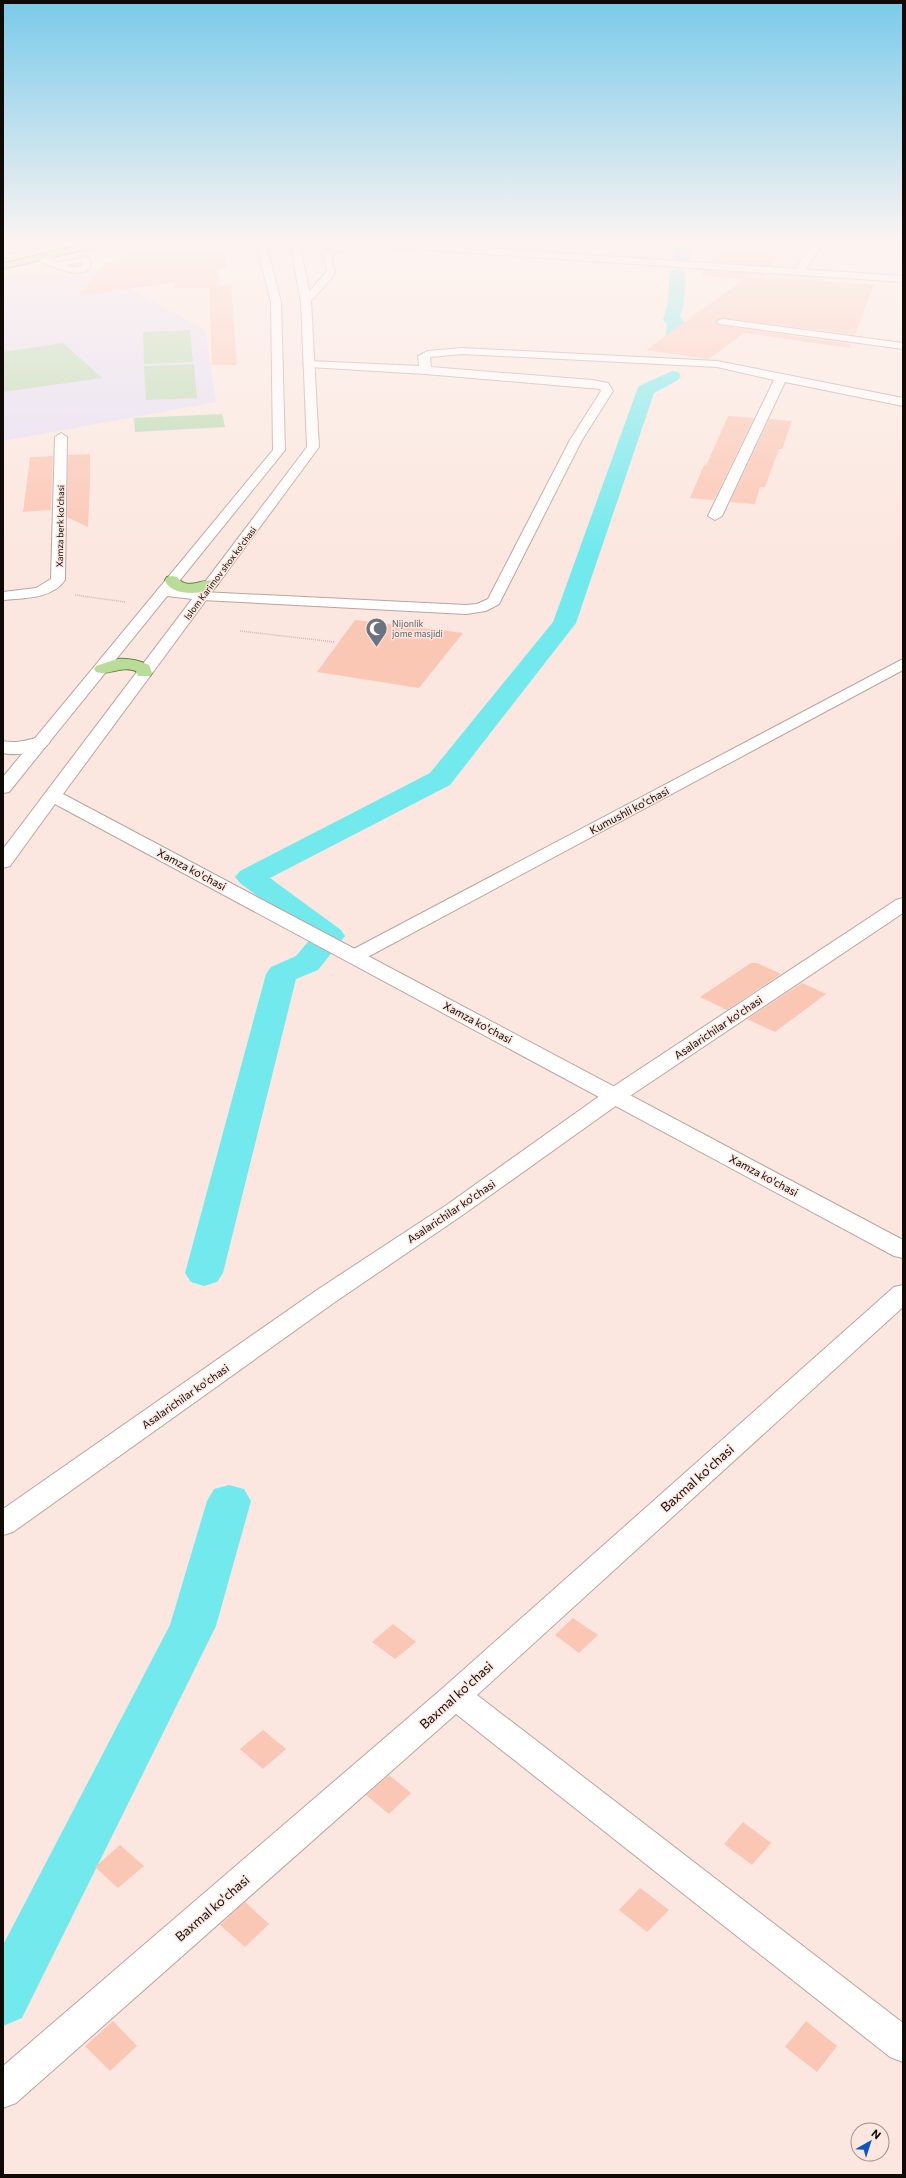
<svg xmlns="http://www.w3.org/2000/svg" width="906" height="2178" font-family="Commissioner,sans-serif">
<rect width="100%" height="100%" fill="#fbe7df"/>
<path fill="#e5def3" d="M95,269L205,330L216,402L3,441V275L15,273L29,277Z"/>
<g fill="#b7dab1">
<path d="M190,330L193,362L144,364L143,332Z"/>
<path d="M63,343L102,378L3,392V352Z"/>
<path d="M194,364L197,398L146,400L144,366Z"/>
<path d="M222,414L225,427L135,432L134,418Z"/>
</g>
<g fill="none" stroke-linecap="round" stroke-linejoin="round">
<g fill="#72eaed" fill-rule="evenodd">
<path d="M673,244H689L690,258L688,261H676L674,258Z"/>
<path d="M678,268L684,270L686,273L683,307L680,317L684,321L682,349L679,353L673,354L667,353L664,349L667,324L663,320L667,307L670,273L672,270Z"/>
<path d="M672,371L678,372L681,376L678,380L654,393L576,623L450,785L270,878L341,930L345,936L318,970L296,979L223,1273L217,1282L204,1286L191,1282L185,1273L266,974L271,967L296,956L312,937L240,883L235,877L240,871L430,773L553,622L637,390L639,386Z"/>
<path d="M229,1485L244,1489L251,1501L216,1626L22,2018L3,2026V1945L170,1625L207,1501L214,1489Z"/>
</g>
</g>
<g fill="#fbc7b5">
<path d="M161,244H220L224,253L227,269H217L220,286L231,285L237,365H212L209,288H174L175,282L79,296L105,263Z"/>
<path d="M718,250L778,255L772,266L711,262Z"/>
<path d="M705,270L768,274L766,277L874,285L855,335L723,318L716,322L719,325L851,344L850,348L744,333L709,359L646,350L744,279L701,276Z"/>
<path d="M728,416L754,418L714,500L690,498L704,465L706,466Z"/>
<path d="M769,419L792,421L782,449H779L765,487H760L755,504L730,502Z"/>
<path d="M90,454V482L88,527L67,517L68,455Z"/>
<path d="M53,456L51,510L23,512L30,457Z"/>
<path d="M355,620L463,633L419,688L317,672Z"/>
<path d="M751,963H757L781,974L727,1010L700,997Z"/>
<path d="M802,983L826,994L775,1032L747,1019Z"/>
<path d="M573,1618L598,1635L579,1653L555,1635Z"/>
<path d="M393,1624L416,1642L395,1659L372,1642Z"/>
<path d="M263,1730L286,1749L263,1769L240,1749Z"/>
<path d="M389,1775L411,1793L389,1814L366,1795Z"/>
<path d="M743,1822L771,1843L752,1865L724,1844Z"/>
<path d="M120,1845L144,1866L118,1888L95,1867Z"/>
<path d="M640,1888L669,1910L647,1932L619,1910Z"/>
<path d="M245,1902L269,1924L245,1947L220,1925Z"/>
<path d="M113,2021L137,2046L110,2071L85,2046Z"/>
<path d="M806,2021L837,2046L817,2072L785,2047Z"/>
</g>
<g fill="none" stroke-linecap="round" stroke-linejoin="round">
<defs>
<g id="lane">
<path d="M344,244L399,245L395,247C373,247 350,243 331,256L335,271L331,279L309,303H303V299L327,271L323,255L331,248Z"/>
<path d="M3,253H13L17,255L13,257H3Z"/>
<path d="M38,256H44L58,262L86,257L90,259V268C76,280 52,266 38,260ZM82,262V266L71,267L66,265Z"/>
</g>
<g id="street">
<path d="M813,244H823L803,273H795L794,271Z"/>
<path d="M723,319L903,343V349L719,324L717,322L719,320Z"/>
<path d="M462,348L717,361L903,398V406L785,382L722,516L715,520L708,516L774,380L717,367L462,354L430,357L431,367L592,380L608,383L613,391L582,440L499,604L486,611L466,614L202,600L158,595L156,592L158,589L163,588L202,592L466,605L477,604L488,599L570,440L601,391L600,389L425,374L309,367L303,364L309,361L419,366L418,356L428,351Z"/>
<path d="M61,433L67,437L65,580C52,599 24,598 3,600V592L36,588L51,579L55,437Z"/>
<path d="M903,659V670L362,960L355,962L348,960L345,956L348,952Z"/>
<path d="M41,737L47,738L50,742C42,753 15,756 3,753V741C17,744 27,740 41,737Z"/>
<path d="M903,898V913L624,1100L464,1214L335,1302L13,1532L3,1535V1509L317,1290L448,1204L608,1090L896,900Z"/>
<path d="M903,1285V1307L477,1695L903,2023V2062L890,2057L456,1714L16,2103L3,2108V2066L444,1687L894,1287Z"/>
</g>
<g id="secondary">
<path d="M256,244H266L281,302L285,450L9,792L3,793V777L273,450L271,302Z"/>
<path d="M290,244H300L311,301L319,447L63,794L903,1240V1258L894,1256L55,804L10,866L3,868V849L307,447L301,301Z"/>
<path d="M378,244H426L903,276V282L383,247Z"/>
</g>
<g id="primary">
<path d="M84,244H101L99,246L3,269V263Z"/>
<path d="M172,576L177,577C188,592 202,577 216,581L218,584C210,596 169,597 165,580L167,577Z"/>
<path d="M117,659C128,658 138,660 149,665L152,673L150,676H138L136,671C121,665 110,676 96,672L94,669L96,666Z"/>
</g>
</defs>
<use href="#lane" stroke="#b9a59e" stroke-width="2"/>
<use href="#street" stroke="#b9a59e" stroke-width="2"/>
<use href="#secondary" stroke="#b9a59e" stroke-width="2"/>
<use href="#primary" stroke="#5f8539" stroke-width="2"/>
<g stroke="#9a8c86" stroke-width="1.5" stroke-dasharray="0.5 1.5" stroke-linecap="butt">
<path d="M117,248L133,244"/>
<path d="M75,595L125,602"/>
<path d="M240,631L335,642"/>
</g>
<use href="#lane" fill="#fff" fill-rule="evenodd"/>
<use href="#street" fill="#fff" fill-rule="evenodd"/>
<use href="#secondary" fill="#fff" fill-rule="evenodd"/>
<use href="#primary" fill="#b9dd98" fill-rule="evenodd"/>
</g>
<linearGradient id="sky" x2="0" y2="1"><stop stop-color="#79caea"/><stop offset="0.44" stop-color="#fdf4f1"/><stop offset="1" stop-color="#fdf4f1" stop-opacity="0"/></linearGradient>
<rect width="906" height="549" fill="url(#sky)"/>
<defs>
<symbol id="mosque-pin" viewBox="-11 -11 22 30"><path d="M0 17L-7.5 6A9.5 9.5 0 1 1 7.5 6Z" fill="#6b7280" stroke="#fbe7df"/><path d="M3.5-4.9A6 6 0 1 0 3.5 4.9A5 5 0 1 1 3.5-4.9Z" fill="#fff"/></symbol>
</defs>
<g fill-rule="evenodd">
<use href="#mosque-pin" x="364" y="616" width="25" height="34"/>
</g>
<g text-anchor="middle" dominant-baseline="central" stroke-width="3" stroke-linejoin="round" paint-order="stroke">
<g font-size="9" fill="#100a07" stroke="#fbe7df">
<text transform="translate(60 526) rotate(-89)">Xamza berk ko'chasi</text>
<text transform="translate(220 573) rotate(-53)">Islom Karimov shox ko'chasi</text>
</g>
<g font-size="9" fill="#5b616d" stroke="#fbe7df" text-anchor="start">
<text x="392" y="623">Nijonlik<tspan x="392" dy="10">jome masjidi</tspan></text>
</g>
<g font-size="11" fill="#100a07" stroke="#fbe7df">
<text transform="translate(629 810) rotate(-28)">Kumushli ko'chasi</text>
<text transform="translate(192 869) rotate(28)">Xamza ko'chasi</text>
<text transform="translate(478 1022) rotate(28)">Xamza ko'chasi</text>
<text transform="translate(718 1027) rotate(-34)">Asalarichilar ko'chasi</text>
<text transform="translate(764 1175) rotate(28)">Xamza ko'chasi</text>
<text transform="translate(451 1211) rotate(-34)">Asalarichilar ko'chasi</text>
<text transform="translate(185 1396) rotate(-35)">Asalarichilar ko'chasi</text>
</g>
<g font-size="13" fill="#100a07" stroke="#fbe7df">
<text transform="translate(697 1478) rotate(-42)">Baxmal ko'chasi</text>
<text transform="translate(456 1695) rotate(-42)">Baxmal ko'chasi</text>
<text transform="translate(212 1908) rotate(-41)">Baxmal ko'chasi</text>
</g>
</g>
<rect width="906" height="2178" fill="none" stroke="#100a07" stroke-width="8"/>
<g transform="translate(870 2142) rotate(39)"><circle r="19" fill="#fbe7df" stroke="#9d8f89"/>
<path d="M0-3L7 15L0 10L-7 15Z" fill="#0e54be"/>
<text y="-6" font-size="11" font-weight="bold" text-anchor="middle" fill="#100a07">N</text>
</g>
</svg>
